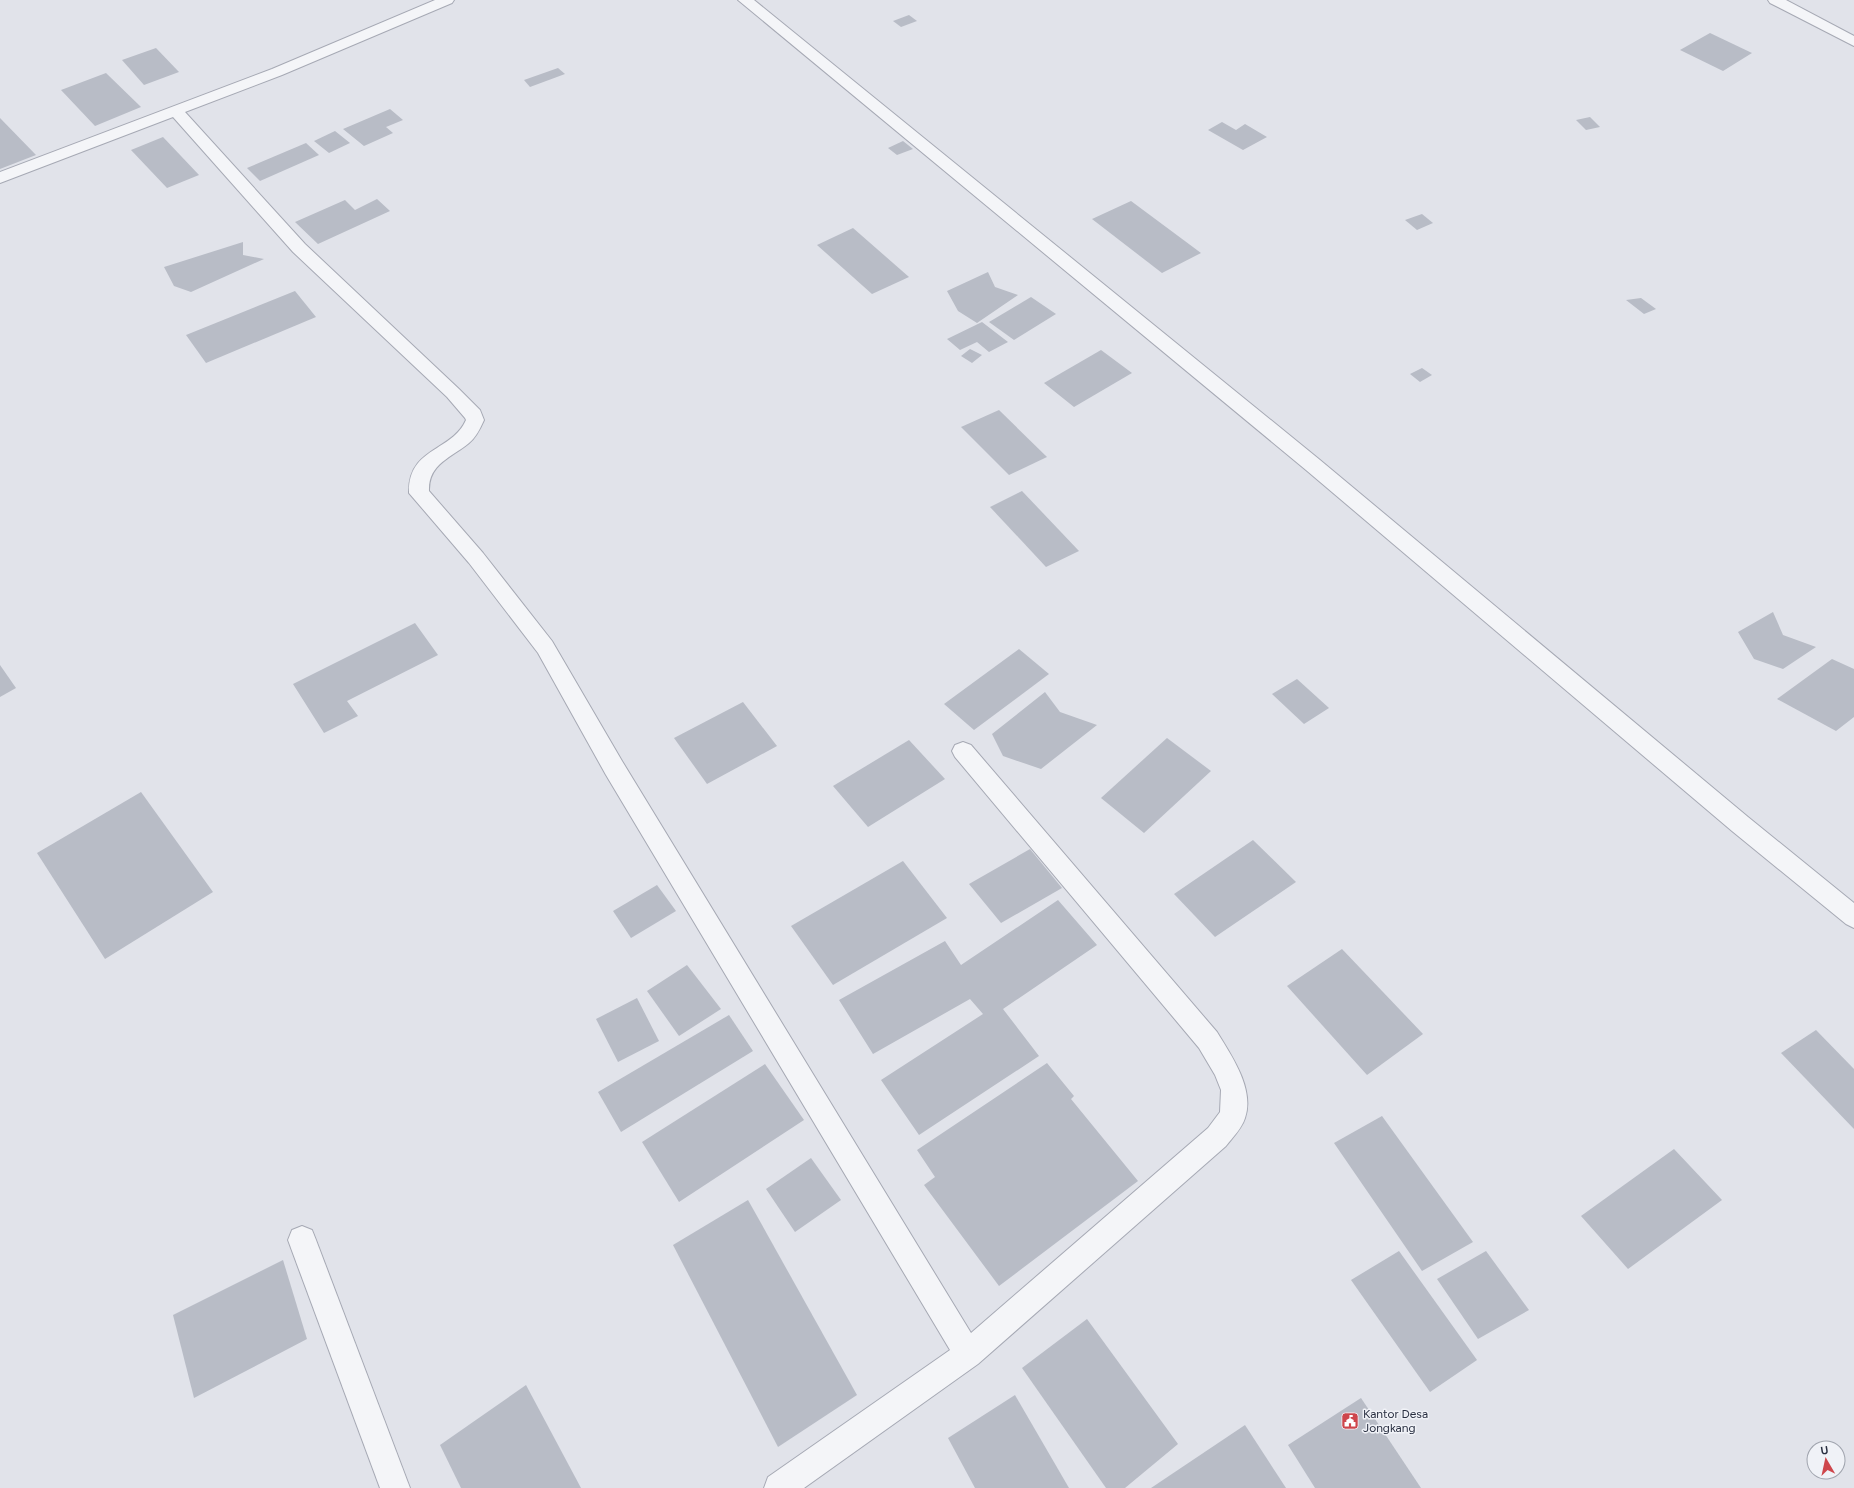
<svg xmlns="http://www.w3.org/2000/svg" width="1854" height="1488" font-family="Figtree,sans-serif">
<rect width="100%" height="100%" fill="#e1e3ea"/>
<g fill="#b8bcc6">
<path d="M909,15L917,21L901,27L893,21Z"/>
<path d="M1710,33L1752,53L1723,71L1680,50Z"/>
<path d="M156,48L179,72L144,85L122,60Z"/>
<path d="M558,68L565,74L530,87L524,80Z"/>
<path d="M106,73L141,107L95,126L61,90Z"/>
<path d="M390,109L403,120L386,127L393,133L364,146L343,129Z"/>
<path d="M1590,117L1600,127L1586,130L1576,120Z"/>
<path d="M0,118L36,155L0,169Z"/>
<path d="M1222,122L1236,130L1245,124L1267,137L1243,150L1208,130Z"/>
<path d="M335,131L350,143L329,153L314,141Z"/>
<path d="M163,137L199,175L167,188L131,150Z"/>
<path d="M903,141L913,149L897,155L888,148Z"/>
<path d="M306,143L319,155L260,181L247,168Z"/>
<path d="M377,199L390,211L318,244L295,222L345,200L355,210Z"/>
<path d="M1131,201L1201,253L1162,273L1092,219Z"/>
<path d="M1422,214L1433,223L1417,230L1405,220Z"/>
<path d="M853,228L909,277L872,294L817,245Z"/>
<path d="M243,242V255L264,259L191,292L174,286L164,267Z"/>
<path d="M988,272L995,287L1018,295L977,323L958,311L947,291Z"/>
<path d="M295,291L316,317L206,363L186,335Z"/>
<path d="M1031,297L1056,314L1014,340L989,322Z"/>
<path d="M1641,298L1656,309L1644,314L1626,300Z"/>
<path d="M982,322L1008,342L989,352L977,342L960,350L947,339Z"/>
<path d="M970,349L982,355L972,363L961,356Z"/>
<path d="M1101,350L1132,373L1074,407L1044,383Z"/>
<path d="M1422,368L1432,375L1420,382L1410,374Z"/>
<path d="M999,410L1047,457L1009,475L961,427Z"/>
<path d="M1022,491L1079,551L1046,567L990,507Z"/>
<path d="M1773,612L1783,635L1816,647L1783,669L1754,659L1738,632Z"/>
<path d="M415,623L438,655L347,701L358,716L324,733L293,684Z"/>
<path d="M1019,649L1049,674L974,730L944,704Z"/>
<path d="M1832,659L1854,669V717L1836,731L1777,699Z"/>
<path d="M0,665L16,688L0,697Z"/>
<path d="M1297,679L1329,708L1304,724L1272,694Z"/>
<path d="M1045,692L1060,712L1097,725L1041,769L1003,756L992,734Z"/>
<path d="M743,702L777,746L707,784L674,738Z"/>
<path d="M1167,738L1211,771L1144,833L1101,798Z"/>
<path d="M909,740L945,779L868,827L833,786Z"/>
<path d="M141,792L213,892L105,959L37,853Z"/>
<path d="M1253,840L1296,882L1215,937L1174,894Z"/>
<path d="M1030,849L1062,888L1001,923L969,884Z"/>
<path d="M903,861L947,918L833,985L791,926Z"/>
<path d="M657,885L676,911L631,938L613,911Z"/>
<path d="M1058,900L1097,945L1003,1009L1039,1056L919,1135L881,1080L983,1014L970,999L873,1054L839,1000L945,941L961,965Z"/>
<path d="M1342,949L1423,1034L1367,1075L1287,986Z"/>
<path d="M687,965L721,1009L679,1036L647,991Z"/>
<path d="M637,998L659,1041L618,1062L596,1019Z"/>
<path d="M729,1015L753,1051L621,1132L598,1092Z"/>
<path d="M1816,1030L1854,1069V1129L1781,1053Z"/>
<path d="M1047,1063L1074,1096L1071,1099L1138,1181L999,1286L924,1185L935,1177L917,1150Z"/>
<path d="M765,1064L804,1120L679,1202L642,1142Z"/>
<path d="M1382,1116L1473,1242L1422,1271L1334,1143Z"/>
<path d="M1674,1149L1722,1200L1628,1269L1581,1216Z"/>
<path d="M811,1158L841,1200L795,1232L766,1189Z"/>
<path d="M748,1200L857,1395L778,1447L673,1245Z"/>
<path d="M1399,1251L1477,1360L1430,1392L1351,1280Z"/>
<path d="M1486,1251L1529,1310L1478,1339L1437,1279Z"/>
<path d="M283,1260L307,1339L194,1398L173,1315Z"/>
<path d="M1087,1319L1178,1444L1125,1488H1106L1022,1368Z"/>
<path d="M526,1385L581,1488H461L440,1445Z"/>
<path d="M1015,1395L1069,1488H975L948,1438Z"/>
<path d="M1361,1398L1421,1488H1315L1288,1445Z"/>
<path d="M1245,1425L1286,1488H1151Z"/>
</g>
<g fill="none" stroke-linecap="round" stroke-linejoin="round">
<defs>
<g id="minor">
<path d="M435,0H454L452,3L282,75L185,112L305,244L459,389L480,410L484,420C480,429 476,437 469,443C451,458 428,464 429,491L483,553L552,641L622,761L971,1333L1208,1128L1220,1112L1221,1090L1215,1075L1199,1048L955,757L952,751L955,745L963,742L971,745L1217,1032C1231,1055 1255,1089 1245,1118C1242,1128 1233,1137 1226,1146L978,1364L804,1488H764L768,1477L950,1350L606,775L538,653L469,563L409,493C408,447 452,452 466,420L465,418L447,397L293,252L173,117L0,183V172L272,69Z"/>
<path d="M738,0H754L1320,460L1748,817L1854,903V928L1846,924L1732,831L1306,470Z"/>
<path d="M1768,0H1786L1854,36V46L1770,3Z"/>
<path d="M302,1226L312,1230L316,1240L410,1488H380L288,1240L292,1230Z"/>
</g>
</defs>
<use href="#minor" stroke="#a6a9b4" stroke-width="2"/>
<use href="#minor" fill="#f4f5f8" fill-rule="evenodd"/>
</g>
<defs>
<symbol id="civic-square" viewBox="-11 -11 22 22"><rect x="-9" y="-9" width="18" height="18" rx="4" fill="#ce464c" stroke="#f0f2f7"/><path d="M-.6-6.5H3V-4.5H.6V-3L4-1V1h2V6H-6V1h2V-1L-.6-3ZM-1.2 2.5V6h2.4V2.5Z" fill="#fff"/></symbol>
</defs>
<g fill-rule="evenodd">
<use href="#civic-square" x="1340" y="1411" width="20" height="20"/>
</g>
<g text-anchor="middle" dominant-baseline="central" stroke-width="3" stroke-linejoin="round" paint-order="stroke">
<g font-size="12" fill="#292f41" stroke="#f0f2f7" text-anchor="start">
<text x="1363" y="1414">Kantor Desa<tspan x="1363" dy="14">Jongkang</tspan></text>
</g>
</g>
<g transform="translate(1826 1460) rotate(351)"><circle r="19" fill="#f0f2f7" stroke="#a0a4ae"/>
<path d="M0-3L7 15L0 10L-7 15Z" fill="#ce464c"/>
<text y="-6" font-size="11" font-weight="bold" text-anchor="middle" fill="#292f41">U</text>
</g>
</svg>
